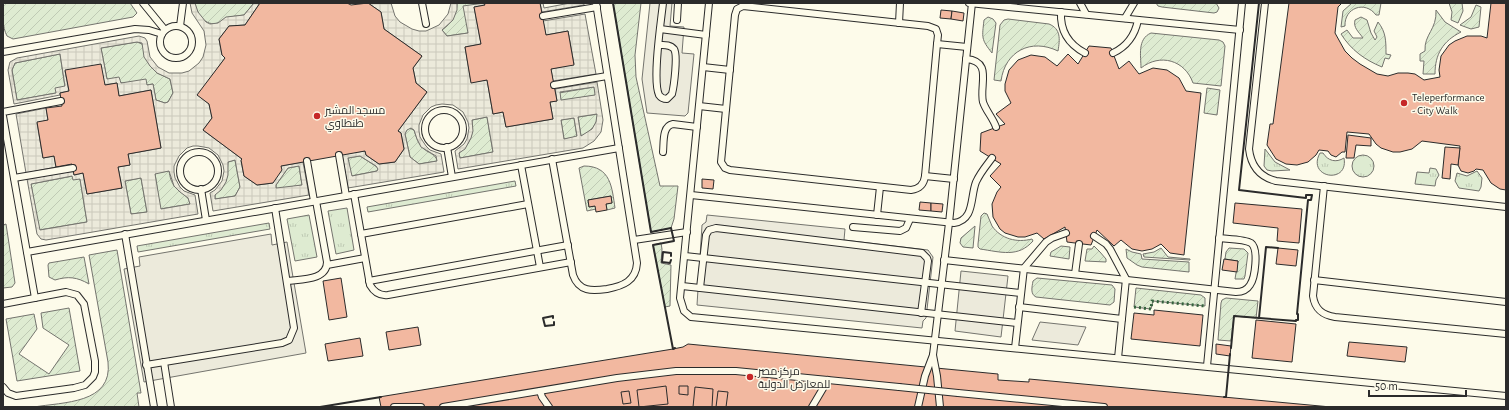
<svg xmlns="http://www.w3.org/2000/svg" width="1509" height="410" font-family="'Alegreya Sans',Cairo,sans-serif">
<defs>
<pattern id="grass-tufts" width="24" height="20" patternUnits="userSpaceOnUse"><rect width="24" height="20" fill="#deebd1"/><path d="M3 7l-1-3M5 7V3M7 7l1-3M15 17l-1-3M17 17v-4M19 17l1-3" fill="none" stroke="#bfcab4"/></pattern>
<pattern id="garden-furrows" width="10" height="10" patternUnits="userSpaceOnUse"><rect width="10" height="10" fill="#deebd1"/><path d="M-1 1l2-2M0 10L10 0M9 11l2-2" fill="none" stroke="#bfcab4"/></pattern>
<pattern id="plaza-grid" width="8" height="8" patternUnits="userSpaceOnUse"><rect width="8" height="8" fill="#eceadb"/><path d="M0 4h8M4 0v8" fill="none" stroke="#cbc9bc"/></pattern>
</defs>
<rect width="100%" height="100%" fill="#fdfbea"/>
<g fill="url(#grass-tufts)" stroke="#74746e">
<path d="M1265,149L1275,162L1290,170L1272,171L1267,170L1264,166Z"/>
<path d="M1320,153H1323C1328,161 1336,163 1344,158C1349,185 1306,178 1320,153Z"/>
<circle cx="1363" cy="166" r="11"/>
<path d="M1430,168L1436,169L1439,175L1436,180L1435,186L1415,184L1417,172L1429,173Z"/>
<path d="M1477,171L1482,178L1481,187L1479,191L1459,188L1455,181L1457,173L1467,176Z"/>
<path d="M515,181L516,186L368,212L367,207Z"/>
<path d="M347,208L354,250L336,254L328,211Z"/>
<path d="M309,215L317,257L295,261L287,219Z"/>
<path d="M269,223L270,229L138,252L137,246Z"/>
</g>
<g fill="url(#garden-furrows)" stroke="#74746e">
<path d="M3,3H130L137,13L133,17L13,39L7,36C2,27 3,14 3,3Z"/>
<path d="M195,3H254L244,15C239,16 234,16 229,17C224,18 222,22 218,23C206,27 196,14 195,3Z"/>
<path d="M457,3H479L468,33L447,36L442,30C451,24 457,14 457,3Z"/>
<path d="M613,3H641L635,55L636,77L660,186H678L674,219L671,228L651,232Z"/>
<path d="M1156,3H1216L1219,8L1217,12L1214,13L1162,7L1158,6Z"/>
<path d="M1352,3H1381L1379,15H1376C1365,0 1344,8 1345,26L1341,27L1343,11Z"/>
<path d="M1449,3H1462L1463,11L1458,23L1451,20L1452,12Z"/>
<path d="M1476,5L1481,7L1479,27L1471,29L1460,25L1471,17Z"/>
<path d="M1436,10L1445,22L1461,32C1443,41 1435,54 1435,74H1423L1424,61H1420V54L1425,51C1424,34 1437,30 1436,10Z"/>
<path d="M988,17L993,19L996,23L992,53C981,39 982,38 984,20Z"/>
<path d="M1361,17L1367,20L1371,33L1375,40L1377,37L1374,31L1378,22C1386,32 1386,41 1386,54L1391,55L1389,59L1385,58L1382,67C1365,60 1351,50 1341,34L1347,30L1353,38H1363C1359,32 1353,28 1355,20Z"/>
<path d="M1008,19L1049,24C1061,29 1060,39 1058,51C1031,38 1005,51 1001,81L994,80L1000,25L1004,20Z"/>
<path d="M1151,33L1219,40L1223,42L1225,46L1221,86L1193,83C1185,60 1160,53 1141,68C1141,56 1137,39 1151,33Z"/>
<path d="M137,42L142,44L150,66L157,73L170,79L173,93L168,102L165,103L156,100L153,84C138,87 121,83 107,79L101,48Z"/>
<path d="M60,54L65,87L56,93L17,100L12,70L15,63Z"/>
<path d="M594,87L596,95L561,101L559,93Z"/>
<path d="M1207,88L1220,90L1217,115L1204,113Z"/>
<path d="M598,114C597,125 591,132 581,136L578,117Z"/>
<path d="M487,117L493,152L460,158L459,153C470,145 474,134 472,120Z"/>
<path d="M574,118L577,137L564,139L561,120Z"/>
<path d="M409,128L414,130C416,136 417,141 421,146C426,153 436,153 437,161L419,164L410,157L405,134L406,131Z"/>
<path d="M360,156L377,167L378,169L377,171L351,176L348,158Z"/>
<path d="M235,160L240,187L235,196L215,199V195C229,181 226,181 228,162Z"/>
<path d="M299,166L302,185L278,189L276,188V185L288,168Z"/>
<path d="M584,166C611,166 612,188 615,208L607,210L606,204L612,203L611,196L588,200L589,207L595,206L596,209L587,211L579,168Z"/>
<path d="M169,171C170,177 171,182 175,187C180,193 190,196 190,204L160,209L155,173Z"/>
<path d="M73,176L80,179L87,222L39,230L31,184Z"/>
<path d="M141,178L147,212L131,214L125,181Z"/>
<path d="M984,213L987,214C989,218 990,222 992,226C1001,239 1017,243 1032,239L1033,241C1018,258 1001,252 980,249L978,247V244L981,216Z"/>
<path d="M6,224L15,283L12,287L3,288V225Z"/>
<path d="M975,226L973,248L963,247L960,243L961,238Z"/>
<path d="M661,243L662,249L661,263L671,265L670,306L665,307L653,245Z"/>
<path d="M1061,246L1070,247L1069,259L1050,256L1051,252Z"/>
<path d="M1094,246L1100,252L1106,259V262L1085,261L1087,249H1092Z"/>
<path d="M1161,248L1168,257L1190,259V260L1144,257L1143,254L1154,252Z"/>
<path d="M1229,248L1244,249L1248,253L1245,276L1244,279H1235L1238,261L1225,259L1226,252Z"/>
<path d="M1126,249L1132,252L1141,254L1142,259L1189,262V272L1142,267L1137,265L1127,258Z"/>
<path d="M117,250L141,393H137L139,407H34C63,402 113,404 108,362L89,255Z"/>
<path d="M84,257L89,284C77,277 68,276 55,280L49,277L48,265L49,263Z"/>
<path d="M1037,278L1112,285L1115,289L1114,302L1110,305L1036,297C1030,294 1032,287 1033,281Z"/>
<path d="M1136,288L1201,295L1205,298V306L1153,301L1151,309L1134,307Z"/>
<path d="M1226,298L1258,301L1256,318L1234,316L1231,341L1218,340L1221,303L1222,300Z"/>
<path d="M69,308L80,371L17,381L6,319L34,314L37,329L19,354L49,374L69,345L43,328L41,313Z"/>
</g>
<g fill="#eceadb" stroke="#74746e">
<path d="M650,3H672L670,26L684,27L682,53L694,54L688,113L685,116L647,113L642,79Z"/>
<path d="M707,215L845,229L844,240L928,250L933,257L926,318L923,321L922,328L697,305L702,225L706,222Z"/>
<path d="M271,234L272,245L287,242L306,353L144,382L124,269L140,266L139,257Z"/>
<path d="M961,271L1008,276L1001,337L955,331Z"/>
<path d="M1040,322L1086,327L1078,345L1032,340Z"/>
</g>
<g fill="url(#plaza-grid)" stroke="#74746e" fill-rule="evenodd">
<path d="M190,3H195L198,12L206,22L210,24L218,23L226,17L244,15L254,3H260L245,25L229,26L219,39L222,55L225,58L198,95L209,104L212,118L203,130L242,159L241,161L244,176L257,185L273,183L281,166L303,162L309,195L213,211L210,193L215,190L222,181L224,171L223,165L218,155L209,148L198,146H193L187,148L179,156L174,166V172L175,178L180,187L184,191L195,195L198,214L46,240L41,239L37,234L27,179L73,171L74,175L83,173L87,194L122,188L118,167L130,165L128,154L161,148L151,90L119,96L117,83L105,85L65,71L69,91L60,93V95L14,104L8,70L10,62L17,58L139,36L145,38L147,41L150,57L158,67L169,73H182L189,71L199,63L203,57L206,45L204,31L192,13ZM137,42L142,43L144,57L150,66L157,73L170,79L173,93L168,102L165,103L156,100L153,84L147,85L146,79L121,83L119,77L107,79L101,48ZM60,54L65,86L55,88L56,93L17,100L12,70L15,63ZM235,160L240,187L235,196L215,199V195L221,190L226,182L228,175V162ZM299,166L302,185L276,188V185L288,168ZM169,171L174,186L180,192L188,198L190,204L161,209L155,174ZM72,176L73,180L80,179L87,222L40,230L31,184ZM141,178L147,212L131,214L125,181Z"/>
<path d="M368,3H391L395,16L400,22L412,29L419,31H426L439,25L448,14L451,3H457V10L453,20L442,30L447,36L468,33L463,6L484,3L485,5L474,7L481,44L465,47L471,82L487,80L493,114L503,112L506,127L553,119L550,102L557,101L555,89L597,82L603,120L601,132L594,141L583,148L458,169L455,151L464,144L467,139L469,128L468,122L463,112L453,105L442,104L436,105L431,107L423,115L419,125V131L420,137L426,146L430,150L441,154L444,172L348,188L342,154L365,151L366,155L379,164L395,162L404,149L401,133L398,131L427,92L416,83L413,68L422,56L384,29L381,12ZM594,87L595,95L561,100L560,92ZM597,114L596,122L592,129L581,136L578,117ZM487,117L493,152L460,158L459,153L465,149L471,138L473,131L472,120ZM574,118L577,136L564,139L561,120ZM411,128L414,130L417,139L421,147L436,156L437,161L419,164L410,157L405,134L407,130ZM360,156L376,166L378,169L377,171L352,176L348,158Z"/>
<path d="M540,3H543L544,8L570,3H584V5L542,12Z"/>
<path d="M585,14L596,74L553,81L551,69L574,64L568,31L546,35L543,21Z"/>
<path d="M46,108L48,120L37,123L43,158L54,156L56,167L26,173L16,114Z"/>
</g>
<g fill="#f2b8a0" stroke="#2b2b2b">
<path d="M260,3H347L351,5L368,3L381,12L384,29L422,56L413,68L416,83L427,92L398,131L401,133L404,149L395,162L379,164L366,155L365,151L281,166L282,170L273,183L257,185L244,176L241,160L242,159L203,130L212,118L209,104L197,95L225,58L222,55L219,39L229,26L245,25Z"/>
<path d="M484,3H540L546,35L568,31L574,65L551,69L557,101L550,102L553,119L506,127L503,112L493,114L487,80L471,83L465,47L481,44L474,7L485,5Z"/>
<path d="M1289,3H1342L1338,7L1335,33L1345,51L1352,58L1360,64L1377,74L1388,76L1398,73H1408L1415,74L1424,80L1440,77L1439,70L1441,56L1449,45L1455,41L1467,36H1481L1487,38L1491,3H1506V190L1500,189L1491,183L1483,170L1476,169L1474,171L1468,173L1461,171L1458,165L1460,146L1422,141L1412,149L1400,152H1393L1381,148L1376,144L1369,134L1347,132L1345,152H1342L1336,157L1331,155L1328,151L1319,150L1316,155L1308,162L1297,165L1286,164L1276,159L1267,145L1270,124H1273Z"/>
<path d="M941,10L952,11L951,19L940,18Z"/>
<path d="M952,11L964,13L963,21L951,19Z"/>
<path d="M1089,46L1111,48L1119,69L1129,61L1139,74L1153,68L1167,70L1179,78L1186,91L1201,93L1184,255L1170,253L1161,244L1152,249L1142,251L1132,249L1121,240L1114,246L1097,230L1091,245L1067,242L1065,227L1044,239L1037,233L1025,237H1018L1005,233L1000,229L993,217L992,204L997,192L1001,187L990,176L1001,164L980,151L981,133L1005,124L996,114L1011,103L1005,91V84L1009,70L1018,60L1031,55L1045,57L1057,66L1068,54L1078,64Z"/>
<path d="M101,64L105,85L117,83L119,96L151,90L161,148L128,154L130,165L118,167L122,188L87,194L83,173L74,175L72,164L56,167L54,156L43,158L37,122L48,120L46,108L62,106L60,93L69,91L65,70Z"/>
<path d="M1348,135L1371,138V146L1356,145L1354,158H1346Z"/>
<path d="M1445,147L1460,148L1458,165L1451,164L1450,179L1442,178Z"/>
<path d="M702,179L714,180L713,189L702,188Z"/>
<path d="M611,196L612,203L606,204L607,210L596,212L595,206L589,207L588,200Z"/>
<path d="M920,202L931,203V211L919,210Z"/>
<path d="M931,203L943,204L942,212L931,211Z"/>
<path d="M1235,203L1302,209L1299,243L1277,241L1278,228L1233,223Z"/>
<path d="M1278,248L1298,250L1296,266L1276,264Z"/>
<path d="M1224,259L1238,261L1237,272L1222,270Z"/>
<path d="M341,278L347,317L329,320L323,281Z"/>
<path d="M1154,310L1203,315L1200,346L1131,339L1134,313L1154,315Z"/>
<path d="M1256,320L1296,324L1292,362L1252,358Z"/>
<path d="M418,327L421,345L389,350L386,332Z"/>
<path d="M360,338L363,356L328,361L325,344Z"/>
<path d="M1349,342L1407,347L1405,362L1347,356Z"/>
<path d="M688,344L998,374V380L1029,382V379L1331,407H381L379,397L673,349L683,347Z"/>
<path d="M1216,344L1231,346L1230,356L1216,354Z"/>
<path d="M666,386L668,404L639,407L637,390Z"/>
<path d="M679,386H688V395L679,394Z"/>
<path d="M695,387L713,389L712,407H693Z"/>
<path d="M629,391L631,403L623,404L621,392Z"/>
<path d="M718,391L728,392L726,407H716Z"/>
</g>
<g fill="none" stroke-linecap="round" stroke-linejoin="round">
<defs>
<g id="lane">
<path d="M143,3L165,30"/>
<path d="M422,3L426,24"/>
<path d="M709,3L680,298L684,311L691,317L1506,396"/>
<path d="M969,3L1240,30"/>
<path d="M1080,3L1086,14"/>
<path d="M1265,3L1249,149C1251,166 1260,177 1276,181L1506,207"/>
<path d="M743,6L928,26L936,29L938,35L937,44L925,176C924,185 919,189 911,190L730,170L725,168L721,162L735,15L737,9Z"/>
<path d="M1061,12C1060,31 1068,44 1085,53"/>
<path d="M543,16L597,7"/>
<path d="M1125,18L1134,3"/>
<path d="M677,20L678,3"/>
<path d="M899,23L900,3"/>
<circle cx="176" cy="42" r="16"/>
<path d="M180,26L183,3"/>
<path d="M660,29L706,35"/>
<path d="M937,44L967,47"/>
<path d="M659,45C664,45 670,44 674,49C678,55 674,86 672,94L667,99C663,99 661,98 659,95C652,80 661,22 663,3"/>
<path d="M3,52L135,29L149,30L162,34"/>
<path d="M1113,53C1128,46 1135,35 1138,20"/>
<path d="M966,59C993,61 979,85 983,102C986,111 993,118 996,127"/>
<path d="M703,67L730,70"/>
<path d="M554,85L607,76"/>
<path d="M699,106L726,109"/>
<circle cx="444" cy="129" r="19"/>
<path d="M3,112L61,101"/>
<path d="M3,116L35,298"/>
<path d="M447,147L452,177"/>
<path d="M663,152C664,142 662,126 673,124L697,127"/>
<circle cx="199" cy="171" r="19"/>
<path d="M339,155L346,196"/>
<path d="M552,159L573,275C579,292 592,291 607,289C623,286 636,281 637,263L596,3"/>
<path d="M307,161L314,201"/>
<path d="M521,165L540,267"/>
<path d="M925,176L954,179"/>
<path d="M14,178L73,168"/>
<path d="M1324,186L1313,296C1315,310 1323,315 1335,317L1506,334"/>
<path d="M201,189L206,220"/>
<path d="M354,194L370,285C374,292 380,296 388,295L571,262"/>
<path d="M691,195L954,223C975,220 970,197 976,182C980,173 986,166 992,158"/>
<path d="M877,215L880,187"/>
<path d="M853,227L900,231L906,228L910,219"/>
<path d="M125,234L154,407"/>
<path d="M361,234L528,204"/>
<path d="M1094,236L1106,244L1110,249L1126,279L1118,358"/>
<path d="M634,240L687,232"/>
<path d="M27,252L619,148"/>
<path d="M685,256L1021,293"/>
<path d="M944,260L1236,292C1242,292 1247,290 1250,285C1255,278 1259,249 1251,243C1245,239 1227,239 1219,238"/>
<path d="M327,265L365,258"/>
<path d="M1075,274L1079,244"/>
<path d="M1314,280L1506,302"/>
<path d="M287,281C300,279 327,281 327,262L316,201"/>
<path d="M369,281L568,245"/>
<path d="M682,286L1017,323"/>
<path d="M700,288L706,235L709,230L716,228L922,253L927,258L928,261L921,313"/>
<path d="M3,304L66,292L77,295L84,304L95,361V372L93,377L85,385L74,388L16,396L8,393L3,387"/>
<path d="M1019,307L1122,319"/>
<path d="M1015,348L1024,268L1046,242L1052,238L1066,233"/>
<path d="M933,355L937,376L940,407"/>
<path d="M164,362L171,407"/>
<path d="M146,365L282,343L289,340L294,328L275,208"/>
<path d="M1207,366L1242,3"/>
<path d="M540,391L542,397L549,407"/>
<path d="M958,393L1104,407"/>
<path d="M394,407H421"/>
<path d="M443,407L617,378L676,371H736L899,387"/>
<path d="M812,407L828,380"/>
<path d="M918,407L925,376L933,355L949,223L972,3"/>
</g>
</defs>
<use href="#lane" stroke="#2b2b2b" stroke-width="8"/>
<use href="#lane" stroke="#fdfbea" stroke-width="6"/>
<defs>
<path id="lane-bridge" d="M899,387L958,393"/>
</defs>
<use href="#lane-bridge" stroke="#2b2b2b" stroke-width="8" stroke-linecap="butt"/>
<use href="#lane-bridge" stroke="#fdfbea" stroke-width="6"/>
<path stroke="#34623c" stroke-width="3" stroke-dasharray="2 3" stroke-linecap="butt" d="M1134,307L1151,309L1152,301L1205,306"/>
<g stroke="#2b2b2b" stroke-width="2">
<path d="M613,3L651,232L671,228L674,241L653,245L673,349L675,348"/>
<path d="M671,260L670,263L662,262L663,252L671,253V256"/>
<path d="M553,318V316L543,318L545,326L554,325V322"/>
<path d="M1259,318L1266,247L1278,248"/>
<path d="M1231,348L1234,316L1296,321V320H1298V314H1297L1308,200H1311L1312,195H1306V198L1239,190L1259,3"/>
<path d="M1224,397H1226L1230,354"/>
<path d="M174,407H181"/>
<path d="M320,407L381,397"/>
</g>
</g>
<g fill="#c62828" stroke="#fdfbea" stroke-width="1.5">
<circle cx="1404" cy="103" r="4"/>
<circle cx="317" cy="116" r="4"/>
<circle cx="750" cy="377" r="4"/>
</g>
<g text-anchor="middle" dominant-baseline="central" stroke-width="3" stroke-linejoin="round" paint-order="stroke">
<g font-size="11" fill="#2b2b2b" stroke="#fdfbea" text-anchor="start">
<text x="1412" y="97">Teleperformance<tspan x="1412" dy="13">- City Walk</tspan></text>
<text x="325" y="110">مسجد المشير<tspan x="325" dy="13">طنطاوي</tspan></text>
<text x="758" y="371">مركز مصر<tspan x="758" dy="13">للمعارض الدولية</tspan></text>
</g>
</g>
<rect width="1509" height="410" fill="none" stroke="#2b2b2b" stroke-width="8"/>
<path d="M1369 390v6h97v-6" fill="none" stroke="#2b2b2b" stroke-width="2"/>
<text x="1375" y="390" font-size="12" fill="#2b2b2b" stroke="#fdfbea" stroke-width="3" paint-order="stroke">50 m</text>
</svg>
